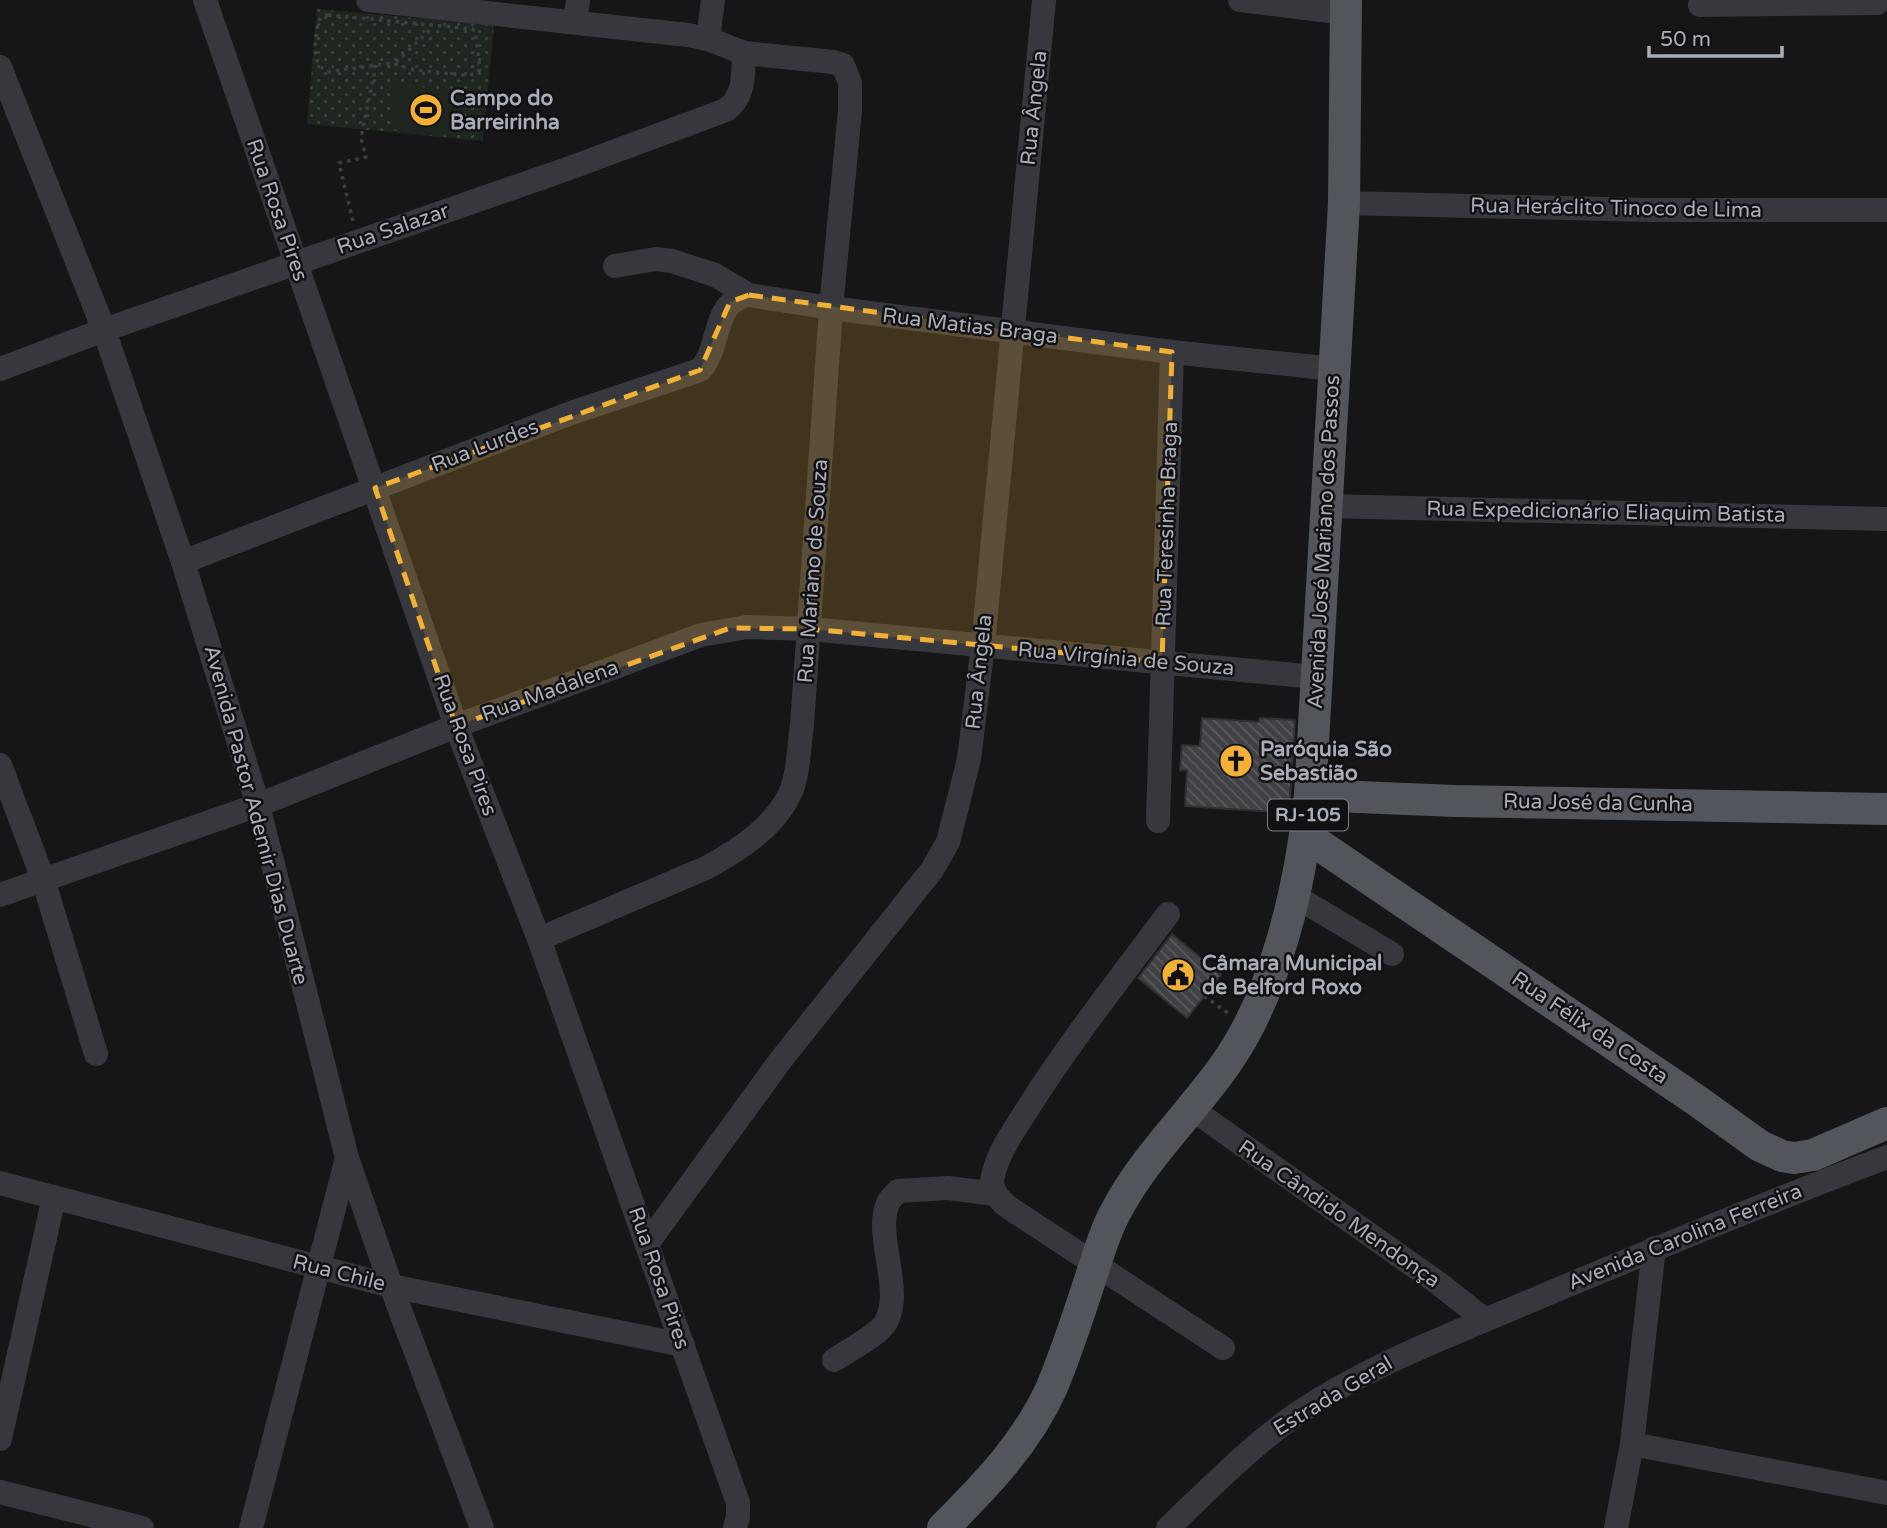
<svg xmlns="http://www.w3.org/2000/svg" width="1887" height="1528" font-family="'Varela Round',sans-serif">
<defs>
<pattern id="park-dots" width="8" height="8" patternUnits="userSpaceOnUse" patternTransform="scale(1.75)"><rect width="8" height="8" fill="#1e261f"/><path d="M2 2h.1M6 6h.1" fill="none" stroke="#3c433d" stroke-width="1.8" stroke-linecap="round"/></pattern>
<pattern id="building-back-hatch" width="6" height="6" patternUnits="userSpaceOnUse" patternTransform="scale(1.75)"><rect width="6" height="6" fill="#404145"/><path d="M-1 5l2 2M0 0l6 6M5-1l2 2" fill="none" stroke="#595a5e"/></pattern>
</defs>
<rect width="100%" height="100%" fill="#161618"/>
<path fill="url(#park-dots)" d="M317,9L494,25L483,141L307,124Z"/>
<path fill="#1e261f" d="M393,85L462,91L458,135L390,129Z"/>
<g fill="url(#building-back-hatch)" stroke="#303034" stroke-width="2">
<path d="M1202,718L1259,722L1260,718L1295,720L1289,813L1185,806L1187,770H1180L1182,745L1200,746Z"/>
<path d="M1172,934L1221,975L1187,1018L1138,978Z"/>
</g>
<g fill="none" stroke-linecap="round" stroke-linejoin="round">
<g stroke="#3d3f44" stroke-width="3.5" stroke-dasharray="3.5 5" stroke-linecap="butt">
<path d="M328,15L472,29L475,31L480,70L474,74L463,75L414,70L391,63L327,72C309,60 316,40 318,21L323,16Z"/>
<path d="M396,62L433,27"/>
<path d="M353,221L339,163L366,157L361,138L376,65"/>
<path d="M1204,996L1228,1013"/>
</g>
<g stroke="#37383d" stroke-width="24">
<path d="M205,0L456,726L539,939L738,1503V1517L735,1528"/>
<path d="M368,0L688,35L708,39L744,53L833,62L843,65L850,83V110L831,308L802,725C799,745 799,770 792,789C777,826 739,850 706,868L539,939"/>
<path d="M1240,0L1346,13"/>
<path d="M1700,5L1877,3"/>
<path d="M575,22L578,0"/>
<path d="M708,39L713,0"/>
<path d="M0,67L104,330L183,562L258,805L347,1158L391,1286L482,1528"/>
<path d="M1344,203L1650,210H1887"/>
<path d="M615,266L656,259L672,261L715,275L749,295L831,308L1172,352L1334,369"/>
<path d="M0,369L104,330L567,169L726,110C745,96 743,75 744,53"/>
<path d="M1326,506L1887,519"/>
<path d="M183,562L571,413L700,370C722,347 711,301 749,295"/>
<path d="M0,765L43,879L96,1054"/>
<path d="M1158,821L1172,352"/>
<path d="M0,895L258,805L456,726L701,635L747,627L810,629L1316,677"/>
<path d="M1293,895L1392,954"/>
<path d="M1168,914C1121,977 1072,1039 1030,1105C1017,1126 998,1151 993,1176C989,1189 998,1199 1008,1207L1223,1348"/>
<path d="M1192,1109L1438,1283L1485,1320"/>
<path d="M0,1183L391,1286L683,1345"/>
<path d="M647,1244L780,1061L932,870L948,842L969,759L983,645L1044,0"/>
<path d="M834,1360C847,1351 879,1335 886,1322C904,1290 874,1236 888,1203C890,1199 895,1194 898,1191L948,1188L996,1194"/>
<path d="M0,1439L54,1197"/>
<path d="M1632,1444L1887,1493"/>
<path d="M0,1492L142,1528"/>
<path d="M251,1528L347,1158"/>
<path d="M1168,1528C1209,1489 1249,1448 1295,1415C1367,1366 1448,1336 1528,1302C1647,1252 1766,1203 1887,1157"/>
<path d="M1616,1528L1632,1444L1654,1248"/>
</g>
<g stroke="#53555c" stroke-width="32">
<path d="M1310,795L1455,801L1887,809"/>
<path d="M1306,836L1696,1100L1760,1146L1782,1156L1794,1158L1813,1155L1887,1123"/>
<path d="M943,1528C986,1485 1027,1443 1052,1387C1067,1351 1079,1314 1091,1277C1098,1256 1104,1233 1115,1213C1144,1157 1189,1116 1225,1065C1277,992 1301,883 1310,795L1344,203L1346,0"/>
</g>
</g>
<path fill="#f2b134" fill-opacity="0.2" stroke="#f2b134" stroke-width="5" stroke-dasharray="14 9" stroke-linejoin="round" d="M749,295L1172,352L1162,662L810,629L730,628L456,726L375,488L700,370L730,302Z"/>
<defs>
<symbol id="stadium-disc" viewBox="-11 -11 22 22"><circle r="9.5" fill="#f2b134" stroke="#111113"/><path d="M0-5a6.5 5 0 1 0 0 10a6.5 5 0 1 0 0-10ZM-3.5-1.8h7v3.6h-7Z" fill="#111"/></symbol>
<symbol id="church-disc" viewBox="-11 -11 22 22"><circle r="9.5" fill="#f2b134" stroke="#111113"/><path d="M-1.2-6h2.4v3.5h3.3v2.4h-3.3V6h-2.4V-.1h-3.3v-2.4h3.3Z" fill="#111"/></symbol>
<symbol id="civic-disc" viewBox="-11 -11 22 22"><circle r="9.5" fill="#f2b134" stroke="#111113"/><path d="M-.6-6.5H3V-4.5H.6V-3L4-1V1h2V6H-6V1h2V-1L-.6-3ZM-1.2 2.5V6h2.4V2.5Z" fill="#111"/></symbol>
</defs>
<g fill-rule="evenodd">
<use href="#stadium-disc" x="407" y="91" width="38" height="38"/>
<use href="#church-disc" x="1217" y="742" width="38" height="38"/>
<use href="#civic-disc" x="1159" y="956" width="38" height="38"/>
</g>
<g text-anchor="middle" dominant-baseline="central" stroke-width="5" stroke-linejoin="round" paint-order="stroke">
<rect fill="#111113" stroke="#7b7e86" stroke-width="2" x="1268" y="799.5" width="80" height="31" rx="5"/>
<g font-size="19" font-weight="bold" fill="#a8adb8">
<text x="1308" y="815">RJ-105</text>
</g>
<g font-size="21" font-weight="bold" fill="#a8adb8" stroke="#111113" text-anchor="start">
<text x="450" y="98">Campo do<tspan x="450" dy="24">Barreirinha</tspan></text>
<text x="1260" y="749">Paróquia São<tspan x="1260" dy="24">Sebastião</tspan></text>
<text x="1202" y="963">Câmara Municipal<tspan x="1202" dy="24">de Belford Roxo</tspan></text>
</g>
<g font-size="21" fill="#a8adb8" stroke="#111113">
<text transform="translate(1034 108) rotate(-84)">Rua Ângela</text>
<text transform="translate(1616 208) rotate(1)">Rua Heráclito Tinoco de Lima</text>
<text transform="translate(277 210) rotate(71)">Rua Rosa Pires</text>
<text transform="translate(393 229) rotate(-19)">Rua Salazar</text>
<text transform="translate(970 326) rotate(7)">Rua Matias Braga</text>
<text transform="translate(485 446) rotate(-21)">Rua Lurdes</text>
<text transform="translate(1606 512) rotate(1)">Rua Expedicionário Eliaquim Batista</text>
<text transform="translate(1167 524) rotate(-88)">Rua Teresinha Braga</text>
<text transform="translate(1324 542) rotate(-87)">Avenida José Mariano dos Passos</text>
<text transform="translate(813 571) rotate(-86)">Rua Mariano de Souza</text>
<text transform="translate(1126 659) rotate(5)">Rua Virgínia de Souza</text>
<text transform="translate(979 672) rotate(-84)">Rua Ângela</text>
<text transform="translate(550 691) rotate(-20)">Rua Madalena</text>
<text transform="translate(465 745) rotate(70)">Rua Rosa Pires</text>
<text transform="translate(1598 803) rotate(1)">Rua José da Cunha</text>
<text transform="translate(256 815) rotate(75)">Avenida Pastor Ademir Dias Duarte</text>
<text transform="translate(1590 1028) rotate(34)">Rua Félix da Costa</text>
<text transform="translate(1339 1214) rotate(35)">Rua Cândido Mendonça</text>
<text transform="translate(1685 1237) rotate(-22)">Avenida Carolina Ferreira</text>
<text transform="translate(339 1273) rotate(14)">Rua Chile</text>
<text transform="translate(659 1278) rotate(71)">Rua Rosa Pires</text>
<text transform="translate(1333 1396) rotate(-31)">Estrada Geral</text>
</g>
</g>
<path d="M1649 46v10h133v-10" fill="none" stroke="#a8adb8" stroke-width="3.5"/>
<text x="1660" y="46" font-size="21" fill="#a8adb8" stroke="#111113" stroke-width="5" paint-order="stroke">50 m</text>
</svg>
